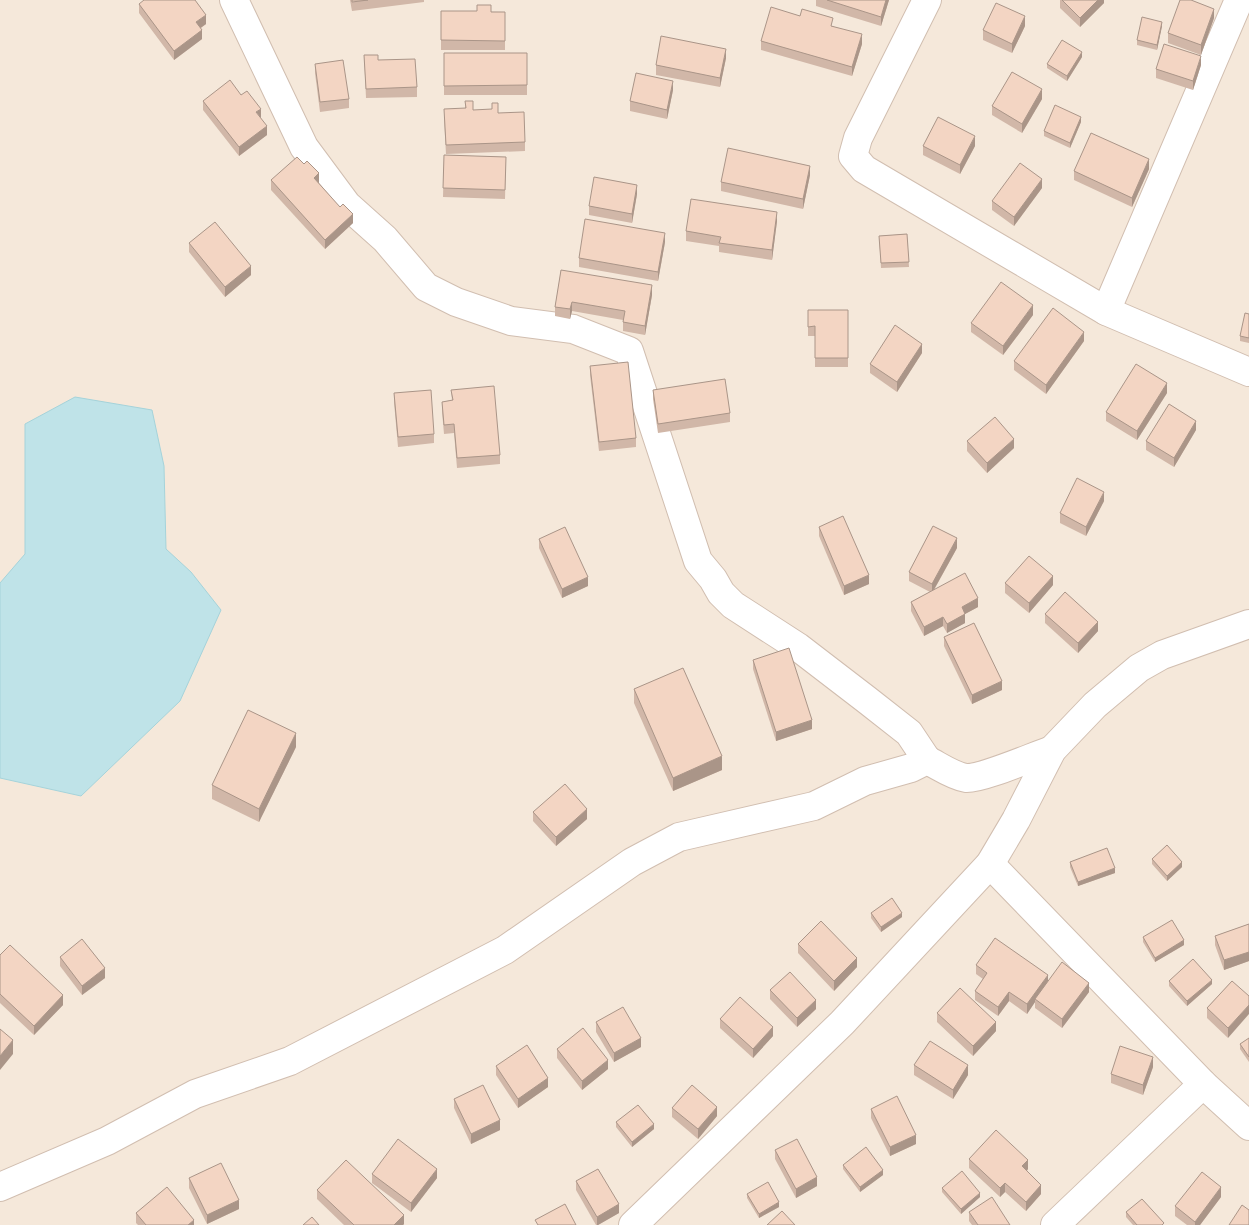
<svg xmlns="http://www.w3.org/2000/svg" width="1249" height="1225" font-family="Overpass,sans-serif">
<rect width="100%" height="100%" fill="#fdf6ec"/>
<rect fill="#f5e8da" x="0" y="0" width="1249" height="1225"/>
<path fill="#bfe3e8" stroke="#a5d3da" d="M75,397L152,410L164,466L166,549L191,572L221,610L180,701L81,796L0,778V583L25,554V424Z"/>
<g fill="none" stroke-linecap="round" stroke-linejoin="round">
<defs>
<g id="street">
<path d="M234,0L304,147L347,205L385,239L426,287L456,302L511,321L573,329L629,351L698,561L713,579L721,593L733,605L798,647L867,700L909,733L927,760"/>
<path d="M927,0L858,138L853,156L864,169L1106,311L1239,0"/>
<path d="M1106,311L1249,372"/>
<path d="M990,864L1203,1084L1249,1126"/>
<path d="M0,1187L107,1141L195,1094L290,1061L505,950L632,862L679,837L814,806L865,781L911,768L927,760C939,766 953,776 966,778C982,779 1034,756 1052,750"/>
<path d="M633,1225L842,1023L990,864L1016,820L1052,750L1095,705L1139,668L1162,655L1249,624"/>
<path d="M1055,1225L1203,1084"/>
</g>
</defs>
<use href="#street" stroke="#d1beb0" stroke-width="30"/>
<use href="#street" stroke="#fff" stroke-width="28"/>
</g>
<g fill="#d1b7a8">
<path d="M350,0H424V2L352,11Z"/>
<path d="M816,0H889L881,26L816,6Z"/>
<path d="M1060,0H1104V3L1080,27L1060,8Z"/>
<path d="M139,4L206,24L201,28L202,39L174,60L139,13Z"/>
<path d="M441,11L505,12V50H441Z"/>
<path d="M1214,18L1201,55L1168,43V33Z"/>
<path d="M833,26L862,44L852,76L761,50V41Z"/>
<path d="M1025,26L1012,53L983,40V30Z"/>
<path d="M1162,26L1157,50L1137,45V40Z"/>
<rect x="444" y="53" width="83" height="42"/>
<path d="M364,55L378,60L417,87V97L366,98Z"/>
<path d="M1082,57L1067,81L1047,68V64Z"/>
<path d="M726,58L720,87L656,75V65Z"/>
<path d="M315,64L349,99V108L320,112L315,73Z"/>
<path d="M1201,65L1193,90L1156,78V69Z"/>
<path d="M673,90L667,119L630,111V101Z"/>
<path d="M241,95L261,118L267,135L239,156L203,110V101Z"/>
<path d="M1042,99L1022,133L992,115V106Z"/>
<path d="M465,101L473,110L525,142V151L446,154L444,118L465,108Z"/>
<path d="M1081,122L1070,148L1044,136V131Z"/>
<path d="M923,146H975L960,174L923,155Z"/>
<path d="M444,155L506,157L505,199L443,197Z"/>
<path d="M1149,169L1132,207L1074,180V171Z"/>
<path d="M810,175L803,209L721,191V182Z"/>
<path d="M271,180L319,183L353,223L325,249L271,190Z"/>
<path d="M1042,188L1014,226L992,210V201Z"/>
<path d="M637,194L632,223L589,215V206Z"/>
<path d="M777,221L772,260L719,252V246L686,241V231Z"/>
<path d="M907,234L909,267L881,268L879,236Z"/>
<path d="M665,242L658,281L579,267V258Z"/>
<path d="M189,243L251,275L225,297L189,252Z"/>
<path d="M561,270L652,295L645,335L623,331V320L572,311L570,319L555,316V307Z"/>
<path d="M848,310V367H815V336H808V327Z"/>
<path d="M1249,314V343L1240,341V336Z"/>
<path d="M1033,315L1003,355L971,332V323Z"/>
<path d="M1084,341L1046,394L1014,370V361Z"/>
<path d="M922,353L897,392L870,373V364Z"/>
<path d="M590,366L636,438V447L599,451L590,375Z"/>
<path d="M451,390L500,455V464L457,468L454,433L444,434L442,411V402L452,400Z"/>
<path d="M653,390L730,413V422L658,433L653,399Z"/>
<path d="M394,393L434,434V443L398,447L394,402Z"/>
<path d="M1167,393L1137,440L1106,421V412Z"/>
<path d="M1196,430L1174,467L1146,450V441Z"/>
<path d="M967,441L1014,448L987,473L967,451Z"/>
<path d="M1104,501L1086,536L1060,523V513Z"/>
<path d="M819,527L869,584L844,595L819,536Z"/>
<path d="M539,539L588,586L562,598L539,548Z"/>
<path d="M957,548L934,590L978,607L965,614V623L947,633L943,626L924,636L911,611V602L930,592L909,581V572Z"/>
<path d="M1005,583L1053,585L1029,613L1005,593Z"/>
<path d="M1045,614L1098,631L1078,653L1045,623Z"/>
<path d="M944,637L1002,690L972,704L944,646Z"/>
<path d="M753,660L812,729L776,741L753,669Z"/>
<path d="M634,689L722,770L673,791L634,703Z"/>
<path d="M296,747L259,822L212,799V785Z"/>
<path d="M533,812L587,819L556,846L533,821Z"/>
<path d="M1152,859L1182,867L1167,881L1152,864Z"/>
<path d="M1070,862L1115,873L1078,886L1070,867Z"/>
<path d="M871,913L902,917L881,932L871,918Z"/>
<path d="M1249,924V961L1224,970L1215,945V936Z"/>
<path d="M1143,937L1184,945L1155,962L1143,942Z"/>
<path d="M798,944L857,967L834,991L798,953Z"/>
<path d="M0,955L63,1005L34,1035L0,1003Z"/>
<path d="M60,957L105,978L82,995L60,966Z"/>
<path d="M976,965L1048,982L1089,992L1062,1028L1035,1008V1002L1027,1014L1009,1001L998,1016L975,1000V991L983,979L976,974Z"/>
<path d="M1169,981L1212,984L1187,1006L1169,986Z"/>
<path d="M1232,981L1228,1038L1207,1018V1008Z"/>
<path d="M770,990L816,1009L797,1027L770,999Z"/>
<path d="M937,1013L996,1031L973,1056L937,1022Z"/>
<path d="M720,1019L773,1036L753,1058L720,1028Z"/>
<path d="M596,1022L641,1047L614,1062L596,1032Z"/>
<path d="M1249,1038V1062L1240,1049V1044Z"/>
<path d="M557,1049L608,1069L582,1090L557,1058Z"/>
<path d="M914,1065L968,1075L953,1099L914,1075Z"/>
<path d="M496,1066L548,1087L518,1108L496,1075Z"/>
<path d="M1153,1067L1143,1095L1111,1083V1074Z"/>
<path d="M454,1099L500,1130L471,1144L454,1108Z"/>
<path d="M672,1108L717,1116L698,1139L672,1117Z"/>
<path d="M871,1109L916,1144L890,1156L871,1118Z"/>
<path d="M616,1122L654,1129L632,1147L616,1127Z"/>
<path d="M775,1150L817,1186L796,1198L775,1159Z"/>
<path d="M969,1159L1028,1169L1027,1171L1041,1194L1026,1211L1005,1192L1000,1197L969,1168Z"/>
<path d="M843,1165L883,1175L860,1192L843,1169Z"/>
<path d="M372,1174L437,1178L411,1212L372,1183Z"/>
<path d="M189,1178L239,1209L207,1224L189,1188Z"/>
<path d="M576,1181L619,1213L598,1225H596L576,1190Z"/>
<path d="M942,1188L980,1197L961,1214L942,1192Z"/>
<path d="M317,1190L404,1224L403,1225H344L317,1199Z"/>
<path d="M747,1194L779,1207L759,1218L747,1198Z"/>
<path d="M1221,1197L1200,1225H1187L1175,1216V1206Z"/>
<path d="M969,1212L1010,1225H972L969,1221Z"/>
<path d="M1126,1212L1164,1225H1133L1126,1217Z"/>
<path d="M136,1213L194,1225H138L136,1223Z"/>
</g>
<g fill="#aa9588">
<path d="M886,0H889L881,26V17Z"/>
<path d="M1098,0H1104V3L1080,27V18Z"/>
<path d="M1214,9V18L1201,55V45Z"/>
<path d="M206,15V24L196,31V22Z"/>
<path d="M1025,16V26L1012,53V44Z"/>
<path d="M1162,22V26L1157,50V45Z"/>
<path d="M202,30V39L174,60V51Z"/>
<path d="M862,34V44L852,76V67Z"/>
<path d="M726,49V58L720,87V78Z"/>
<path d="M1082,52V57L1067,81V76Z"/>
<path d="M1201,56V65L1193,90V81Z"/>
<path d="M673,81V90L667,119V110Z"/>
<path d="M1042,89V99L1022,133V124Z"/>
<path d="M261,109V118L256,112Z"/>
<path d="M1081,117V122L1070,148V143Z"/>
<path d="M267,126V135L239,156V147Z"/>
<path d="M975,136V146L960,174V165Z"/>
<path d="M1149,159V169L1132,207V198Z"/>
<path d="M810,166V175L803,209V199Z"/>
<path d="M319,173V183L314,188V178Z"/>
<path d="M1042,179V188L1014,226V217Z"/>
<path d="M637,185V194L632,223V214Z"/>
<path d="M777,212V221L772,260V250Z"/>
<path d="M353,214V223L325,249V240Z"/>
<path d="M665,233V242L658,281V272Z"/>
<path d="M251,266V275L225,297V287Z"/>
<path d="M652,285V295L645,335V326Z"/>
<path d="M572,302V311L570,319V309Z"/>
<path d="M1033,305V315L1003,355V346Z"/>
<path d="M1084,332V341L1046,394V385Z"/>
<path d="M922,344V353L897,392V382Z"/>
<path d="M1167,383V393L1137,440V431Z"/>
<path d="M1196,421V430L1174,467V458Z"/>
<path d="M1014,439V448L987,473V463Z"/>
<path d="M1104,492V501L1086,536V527Z"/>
<path d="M957,538V548L932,593V584Z"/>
<path d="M869,575V584L844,595V586Z"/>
<path d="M1053,576V585L1029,613V603Z"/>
<path d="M588,577V586L562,598V589Z"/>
<path d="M978,598V607L965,614V623L947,633V624L962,607Z"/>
<path d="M943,617V626L924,636V627Z"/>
<path d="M1098,622V631L1078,653V643Z"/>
<path d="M1002,681V690L972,704V695Z"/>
<path d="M812,720V729L776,741V732Z"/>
<path d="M296,733V747L259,822V809Z"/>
<path d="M722,756V770L673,791V778Z"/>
<path d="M587,809V819L556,846V837Z"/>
<path d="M1182,862V867L1167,881V876Z"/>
<path d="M1115,868V873L1078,886V882Z"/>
<path d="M902,913V917L881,932V927Z"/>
<path d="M1184,940V945L1155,962V958Z"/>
<path d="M1249,952V961L1224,970V960Z"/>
<path d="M857,958V967L834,991V981Z"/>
<path d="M105,968V978L82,995V986Z"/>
<path d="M1048,975V985L1035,999V1002L1027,1014V1004Z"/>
<path d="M1212,980V984L1187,1006V1001Z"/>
<path d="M1089,983V992L1062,1028V1019Z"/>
<path d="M1009,992V1001L998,1016V1007Z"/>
<path d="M63,995V1005L34,1035V1026Z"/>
<path d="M816,1000V1009L797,1027V1018Z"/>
<path d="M1249,1005V1014L1228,1038V1028Z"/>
<path d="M996,1022V1031L973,1056V1046Z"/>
<path d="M773,1027V1036L753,1058V1049Z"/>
<path d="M641,1038V1047L614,1062V1053Z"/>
<path d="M13,1040V1054L0,1070V1056Z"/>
<path d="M1153,1057V1067L1143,1095V1085Z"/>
<path d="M608,1060V1069L582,1090V1081Z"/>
<path d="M968,1065V1075L953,1099V1090Z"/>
<path d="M548,1078V1087L518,1108V1099Z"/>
<path d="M717,1107V1116L698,1139V1129Z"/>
<path d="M500,1120V1130L471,1144V1134Z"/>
<path d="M654,1124V1129L632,1147V1142Z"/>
<path d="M916,1135V1144L890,1156V1147Z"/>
<path d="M1028,1160V1169L1022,1176V1166Z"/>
<path d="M437,1169V1178L411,1212V1203Z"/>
<path d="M883,1170V1175L860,1192V1187Z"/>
<path d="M817,1177V1186L796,1198V1189Z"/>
<path d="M1005,1183V1192L1000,1197V1188Z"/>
<path d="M1041,1185V1194L1026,1211V1202Z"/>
<path d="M1221,1187V1197L1200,1225H1195V1222Z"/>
<path d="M980,1193V1197L961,1214V1209Z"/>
<path d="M239,1200V1209L207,1224V1215Z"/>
<path d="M779,1202V1207L759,1218V1214Z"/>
<path d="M619,1204V1213L598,1225H597V1217Z"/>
<path d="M404,1215V1224L403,1225H394Z"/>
<path d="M194,1220V1225H188Z"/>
</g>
<g fill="#f3d5c3" stroke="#aa9588">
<path d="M144,0H195L206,15L196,22L202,30L174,51L139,4Z"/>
<path d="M352,0H368L352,2Z"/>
<path d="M827,0H886L881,17Z"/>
<path d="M1062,0H1098L1080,18Z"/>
<path d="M1180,0H1191L1214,9L1201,45L1168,33Z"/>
<path d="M996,3L1025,16L1012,44L983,30Z"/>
<path d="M477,5H491V12H505V41L441,40V11H477Z"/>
<path d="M771,7L800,16L802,9L833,18L831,26L862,34L852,67L761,41Z"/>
<path d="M1142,17L1162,22L1157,45L1137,40Z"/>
<path d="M661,36L726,49L720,78L656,65Z"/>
<path d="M1062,40L1082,52L1067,76L1047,64Z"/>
<path d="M1164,44L1201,56L1193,81L1156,69Z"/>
<path d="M444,53H527V85L444,86Z"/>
<path d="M364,55H378V60L415,59L417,87L366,89Z"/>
<path d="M343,60L349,99L320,102L315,64Z"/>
<path d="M1012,72L1042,89L1022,124L992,106Z"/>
<path d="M636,73L673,81L667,110L630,101Z"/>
<path d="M230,80L241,95L247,91L261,109L256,112L267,126L239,147L203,101Z"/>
<path d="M465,101H473V110L492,109V103H498V113L524,112L525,142L446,145L444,109L466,108Z"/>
<path d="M1055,105L1081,117L1070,143L1044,131Z"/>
<path d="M938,117L975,136L960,165L923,146Z"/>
<path d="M1091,133L1149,159L1132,198L1074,171Z"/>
<path d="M728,148L810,166L803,199L721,182Z"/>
<path d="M444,155L506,157L505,190L443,188Z"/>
<path d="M297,157L304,164L307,161L319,173L314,178L340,207L343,204L353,214L325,240L271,180Z"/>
<path d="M1020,163L1042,179L1014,217L992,201Z"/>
<path d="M594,177L637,185L632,214L589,206Z"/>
<path d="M691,199L777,212L772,250L719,243L721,237L686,231Z"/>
<path d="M585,219L665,233L658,272L579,258Z"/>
<path d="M215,222L251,266L225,287L189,243Z"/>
<path d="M907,234L909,262L881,263L879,236Z"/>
<path d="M561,270L652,285L645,326L623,322L625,311L572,302L570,309L555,307Z"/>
<path d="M1001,282L1033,305L1003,346L971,323Z"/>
<path d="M1053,308L1084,332L1046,385L1014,361Z"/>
<path d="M808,310H848V358H815V326L808,327Z"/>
<path d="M1245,313L1249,314V338L1240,336Z"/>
<path d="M895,325L922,344L897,382L870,364Z"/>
<path d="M628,362L636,438L599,442L590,366Z"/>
<path d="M1136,364L1167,383L1137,431L1106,412Z"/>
<path d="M725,379L730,413L658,424L653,390Z"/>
<path d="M494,386L500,455L457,458L454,424L444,425L442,402L453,400L451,390Z"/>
<path d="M431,390L434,434L398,437L394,393Z"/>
<path d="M1169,404L1196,421L1174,458L1146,441Z"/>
<path d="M995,417L1014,439L987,463L967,441Z"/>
<path d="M1077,478L1104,492L1086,527L1060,513Z"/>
<path d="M843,516L869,575L844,586L819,527Z"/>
<path d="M933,526L957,538L932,584L909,572Z"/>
<path d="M565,527L588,577L562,589L539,539Z"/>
<path d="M1029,556L1053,576L1029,603L1005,583Z"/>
<path d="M965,573L978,598L962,607L965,614L947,624L943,617L924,627L911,602Z"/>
<path d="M1065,592L1098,622L1078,643L1045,614Z"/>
<path d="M974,623L1002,681L972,695L944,637Z"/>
<path d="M789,648L812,720L776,732L753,660Z"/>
<path d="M683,668L722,756L673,778L634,689Z"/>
<path d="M248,710L296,733L259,809L212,785Z"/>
<path d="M565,784L587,809L556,837L533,812Z"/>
<path d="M1167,845L1182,862L1167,876L1152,859Z"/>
<path d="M1107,848L1115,868L1078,882L1070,862Z"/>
<path d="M892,898L902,913L881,927L871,913Z"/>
<path d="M1172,920L1184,940L1155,958L1143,937Z"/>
<path d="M821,921L857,958L834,981L798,944Z"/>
<path d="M1249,924V952L1224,960L1215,936Z"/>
<path d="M995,938L1048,975L1027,1004L1009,992L998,1007L975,991L987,973L976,965Z"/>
<path d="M82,939L105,968L82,986L60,957Z"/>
<path d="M10,945L63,995L34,1026L0,994V955Z"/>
<path d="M1193,959L1212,980L1187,1001L1169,981Z"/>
<path d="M1062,962L1089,983L1062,1019L1035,999Z"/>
<path d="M790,972L816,1000L797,1018L770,990Z"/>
<path d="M1232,981L1249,996V1005L1228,1028L1207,1008Z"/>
<path d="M960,988L996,1022L973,1046L937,1013Z"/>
<path d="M740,997L773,1027L753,1049L720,1019Z"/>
<path d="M623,1007L641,1038L614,1053L596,1022Z"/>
<path d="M583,1028L608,1060L582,1081L557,1049Z"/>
<path d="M0,1029L13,1040L0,1056Z"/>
<path d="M1249,1038V1057L1240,1044Z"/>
<path d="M930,1041L968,1065L953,1090L914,1065Z"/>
<path d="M527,1045L548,1078L518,1099L496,1066Z"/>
<path d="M1120,1046L1153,1057L1143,1085L1111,1074Z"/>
<path d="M483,1085L500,1120L471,1134L454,1099Z"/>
<path d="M692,1085L717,1107L698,1129L672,1108Z"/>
<path d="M897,1096L916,1135L890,1147L871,1109Z"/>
<path d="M638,1105L654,1124L632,1142L616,1122Z"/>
<path d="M996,1130L1028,1160L1022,1166L1041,1185L1026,1202L1005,1183L1000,1188L969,1159Z"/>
<path d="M398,1139L437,1169L411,1203L372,1174Z"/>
<path d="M797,1139L817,1177L796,1189L775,1150Z"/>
<path d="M866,1147L883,1170L860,1187L843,1165Z"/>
<path d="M346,1160L404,1215L394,1225H354L317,1190Z"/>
<path d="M221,1163L239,1200L207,1215L189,1178Z"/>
<path d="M598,1169L619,1204L597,1217L576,1181Z"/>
<path d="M962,1171L980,1193L961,1209L942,1188Z"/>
<path d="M1202,1172L1221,1187L1195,1222L1175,1206Z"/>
<path d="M768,1182L779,1202L759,1214L747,1194Z"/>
<path d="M167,1187L194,1220L188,1225H146L136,1213Z"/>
<path d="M992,1197L1010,1225H978L969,1212Z"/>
<path d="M1142,1199L1164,1223L1162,1225H1137L1126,1212Z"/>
<path d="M565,1204L576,1225H538L535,1220Z"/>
<path d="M1242,1205L1249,1210V1225H1229Z"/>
<path d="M782,1211L795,1225H767Z"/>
<path d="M312,1217L319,1225H303Z"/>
</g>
</svg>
